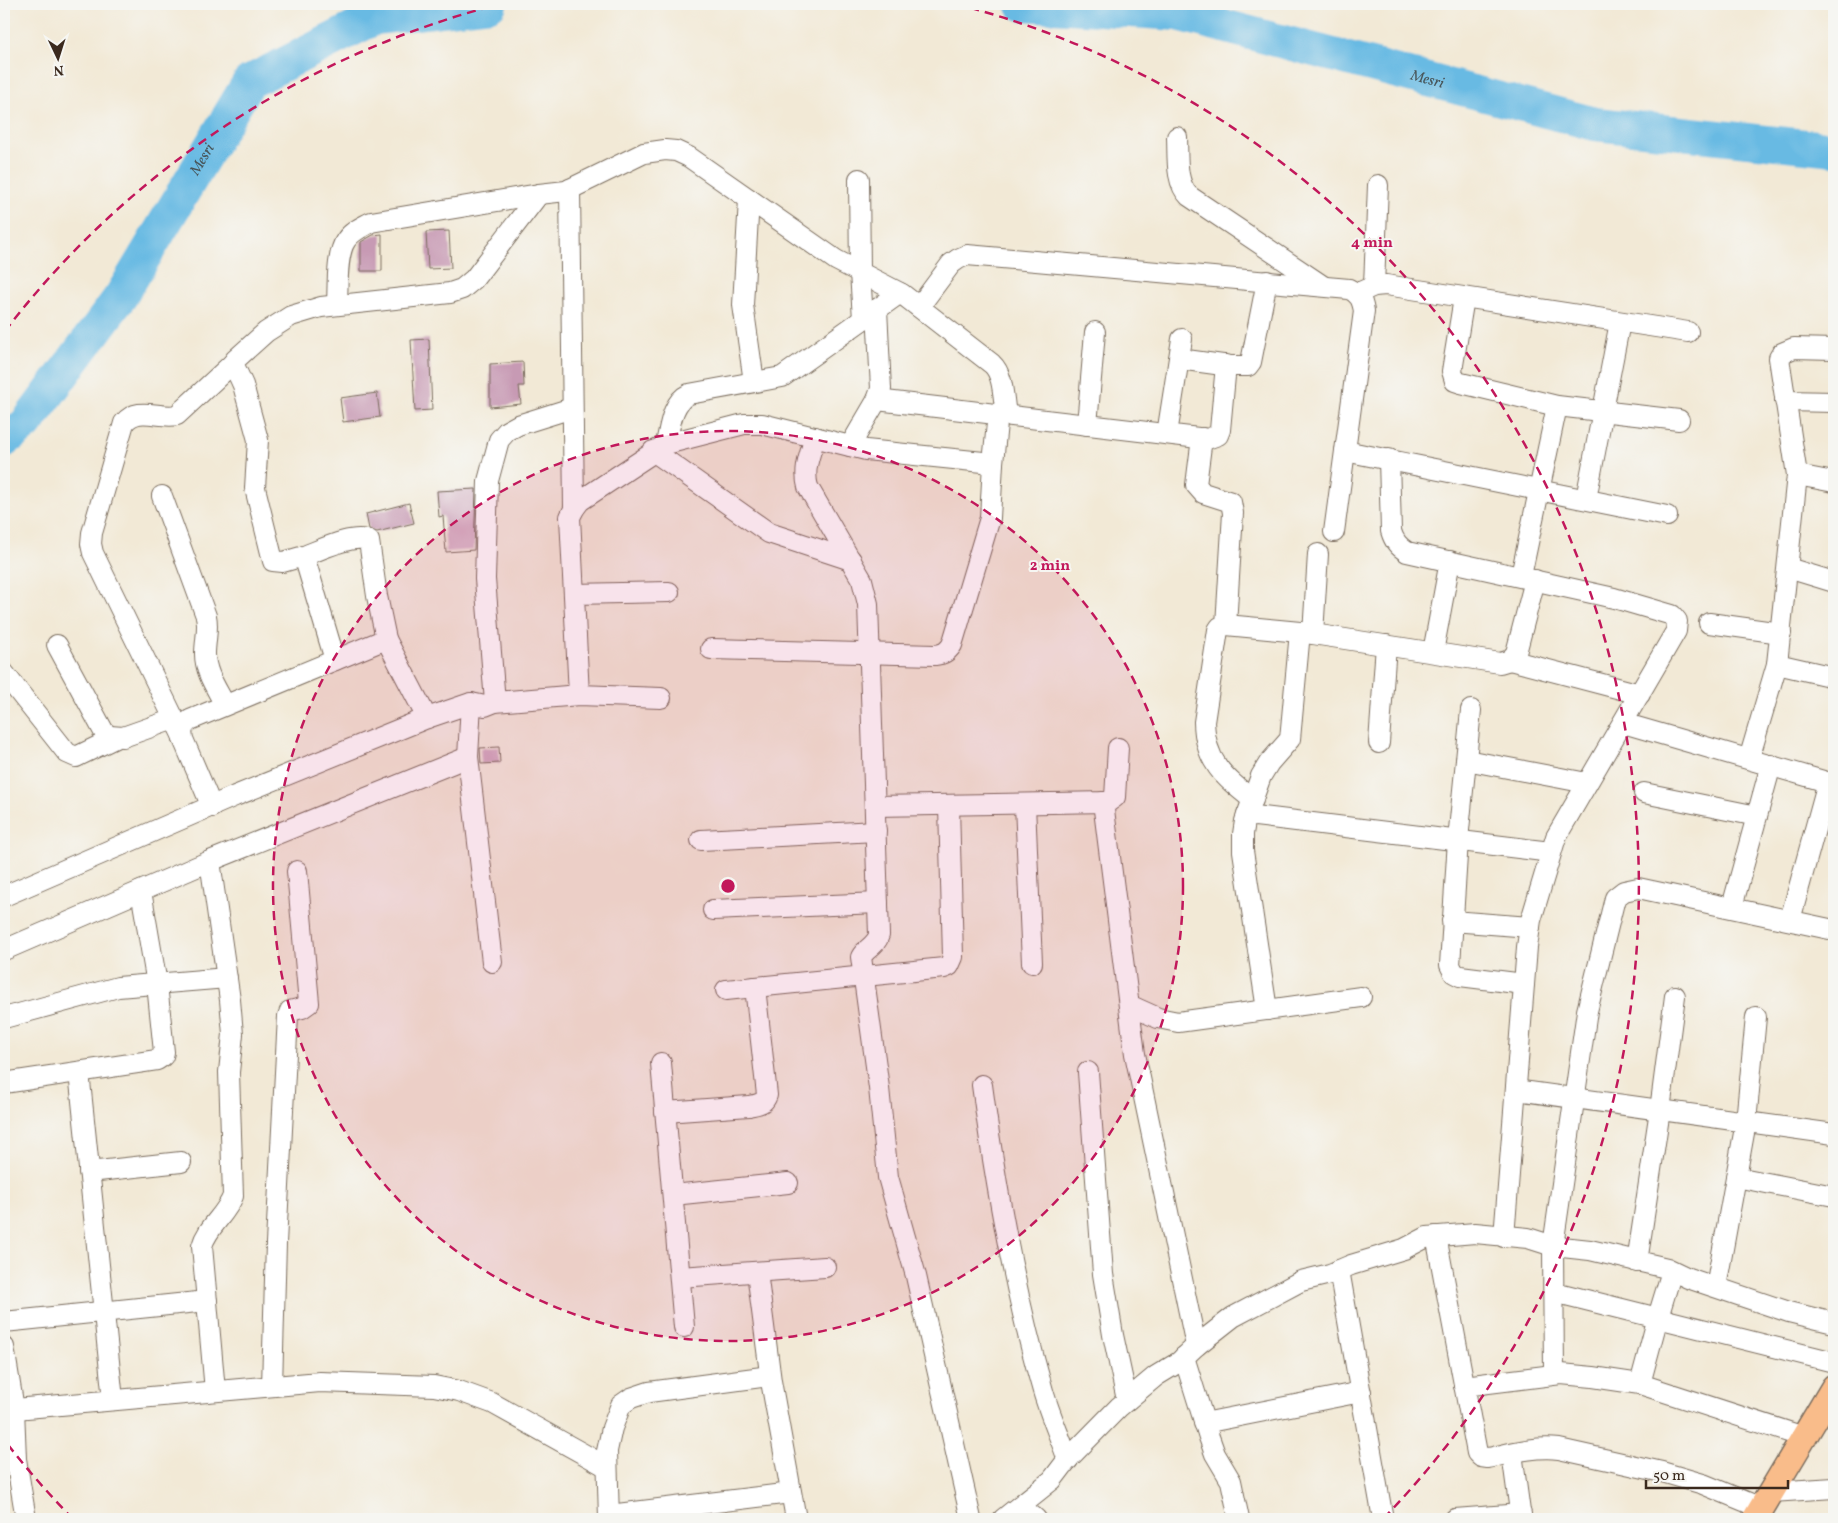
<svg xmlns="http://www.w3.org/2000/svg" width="1838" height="1523" font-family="Vollkorn,serif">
<rect width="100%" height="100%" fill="#f6f6f2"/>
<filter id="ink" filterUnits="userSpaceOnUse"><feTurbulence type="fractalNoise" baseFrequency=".02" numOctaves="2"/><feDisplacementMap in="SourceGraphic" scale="10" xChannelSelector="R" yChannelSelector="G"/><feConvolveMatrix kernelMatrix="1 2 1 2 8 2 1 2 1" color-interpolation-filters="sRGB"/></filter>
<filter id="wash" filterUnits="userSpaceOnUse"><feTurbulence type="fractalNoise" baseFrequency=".0096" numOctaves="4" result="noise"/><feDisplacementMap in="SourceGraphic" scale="20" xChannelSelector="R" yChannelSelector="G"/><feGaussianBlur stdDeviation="1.12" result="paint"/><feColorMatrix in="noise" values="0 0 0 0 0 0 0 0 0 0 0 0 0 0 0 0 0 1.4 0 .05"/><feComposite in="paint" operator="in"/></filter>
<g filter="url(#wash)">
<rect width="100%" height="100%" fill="#f2e9d6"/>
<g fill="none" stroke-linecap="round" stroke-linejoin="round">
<g stroke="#68bae3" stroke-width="34">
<path id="s1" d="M1022,4L1178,14L1595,124L1834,149"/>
<path id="s2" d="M4,441L26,424L121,296L249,82L375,18L490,4"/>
</g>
</g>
<g id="blocks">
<g fill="#c79ab4">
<path d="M449,231L451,268L428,269L426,232Z"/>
<path d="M382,234V271H361V242L373,235Z"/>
<path d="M429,339L432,410L415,411L411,340Z"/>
<path d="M523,362L524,386H519L521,404L490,407V364Z"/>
<path d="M377,393L380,417L343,422L340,398Z"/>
<path d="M476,489L474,550L446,552L443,516L439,517L437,491Z"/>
<path d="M409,503L414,523L377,532L369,529L366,514Z"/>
<path d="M499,747L500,763L481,764L480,748Z"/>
</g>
</g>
</g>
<g filter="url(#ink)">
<use href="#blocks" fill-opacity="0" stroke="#7b6d5e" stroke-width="1"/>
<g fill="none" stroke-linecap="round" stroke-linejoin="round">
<defs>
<g id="minor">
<path d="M1177,137C1178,156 1175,182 1189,196L1323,286"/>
<path d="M859,179L860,272L863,319"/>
<path d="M570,189L574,509"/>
<path d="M749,199L743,305L754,382"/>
<path d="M1374,286L1378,185"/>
<path d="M1358,293L1374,286L1386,285L1688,332"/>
<path d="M1464,298L1452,371L1455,381L1461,383L1557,406L1679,420"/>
<path d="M337,305C338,288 336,254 346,240C352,231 362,227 371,222L539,194L566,191L644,153L665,150L676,151L689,157L836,260L902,294L992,364C1004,375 1003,399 1006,414"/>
<path d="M919,307L951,264L958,259L967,255L1349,289C1360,294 1362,300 1364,311L1334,532"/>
<path d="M1179,359L1230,366H1248L1251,362L1267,281"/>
<path d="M877,400L1207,439L1218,435L1220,430L1226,365"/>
<path d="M1785,401L1834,402"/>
<path d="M1087,425L1095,332"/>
<path d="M1167,434L1182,339"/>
<path d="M815,437C810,455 803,469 808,487L862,580L868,604L879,935C876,946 866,948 861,957L879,1088L888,1177L916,1276L971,1519"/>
<path d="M1202,438L1196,485L1203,493L1231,502L1233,513L1226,625L1220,627L1218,630L1204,722C1205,762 1224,777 1253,800"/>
<path d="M666,444C670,426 672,402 689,394L782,377L900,293"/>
<path d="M850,446L877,400L881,389L877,309"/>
<path d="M653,451L769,533L851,560"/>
<path d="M1345,451L1667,516"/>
<path d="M1389,459L1391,531C1394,541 1398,546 1407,552L1614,598L1672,615L1677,621L1676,631L1556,837L1531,920L1527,947L1504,1237"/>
<path d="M1797,475L1834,482"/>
<path d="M162,496L206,616C209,628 205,641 205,654C205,673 217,689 225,705"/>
<path d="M1586,499L1620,322"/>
<path d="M304,556C320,550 354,533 369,541L377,596L386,639L427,718"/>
<path d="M1788,568L1834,582"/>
<path d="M1521,576L1557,406"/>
<path d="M574,594L669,592"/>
<path d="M1709,623L1781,633"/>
<path d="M1226,625L1300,632L1500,663L1510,660L1516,653L1535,580"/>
<path d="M1313,634L1318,554"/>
<path d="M57,645L104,732L110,736L123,737L174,719"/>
<path d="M711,649L935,655C944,654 947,652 952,645L990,518L993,463L998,413"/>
<path d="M1433,652L1450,561"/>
<path d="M335,660L304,556L283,562L273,561L255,488L258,440L243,385L233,363L235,360L266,332L291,316L321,307L450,293L462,289L474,279L539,194"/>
<path d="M1510,660L1640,694"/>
<path d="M1777,664L1834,677"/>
<path d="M4,673L67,753L76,757L117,737"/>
<path d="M579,695L570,517L574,509L580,501L666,444L744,424H762L866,450L993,463"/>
<path d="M495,702L485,579L488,481L499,440L507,431L518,425L572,408"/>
<path d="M471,703L468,757L492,962"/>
<path d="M1471,710L1458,840L1450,965L1454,973L1460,976L1524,984"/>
<path d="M1623,723L1834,784"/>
<path d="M182,735L93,553L91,544L92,533L124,423C138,405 159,419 177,415L233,363"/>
<path d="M1379,743L1386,645"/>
<path d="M1749,759L1777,664L1797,475L1779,358L1782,353L1794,348L1834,349"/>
<path d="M1466,760L1587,783"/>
<path d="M1644,793L1757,816"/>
<path d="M1103,802L1135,1054L1196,1346"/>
<path d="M1025,805L1032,963"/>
<path d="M875,806L1108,802L1115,797L1118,748"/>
<path d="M212,807L183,739L182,732L184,726L190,720L386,639"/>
<path d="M1247,815L1551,852"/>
<path d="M701,840L876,831"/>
<path d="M210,861L230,1000L233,1034L229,1072L233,1196C226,1215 207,1227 202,1246L215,1391"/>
<path d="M4,896L235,796L427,718L471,703L485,706L495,702L579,695L661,698"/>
<path d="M1732,907L1771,765"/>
<path d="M713,910L878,903"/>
<path d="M1790,920L1828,782"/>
<path d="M1452,921L1530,927"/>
<path d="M4,950L210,861L468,757"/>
<path d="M726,990L944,968L949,966L953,957L949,806"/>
<path d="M1129,1005L1158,1018L1178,1022L1361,997"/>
<path d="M1267,1010L1243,851V834L1245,821L1261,776L1269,763L1290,739L1300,632"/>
<path d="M4,1018L118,987L227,978"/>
<path d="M661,1063L684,1327"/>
<path d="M79,1072L113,1400"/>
<path d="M1088,1072L1103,1274L1113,1335L1127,1400"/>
<path d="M4,1083L157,1060L163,1056L164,1052L157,984L141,891"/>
<path d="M982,1085C996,1188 1014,1291 1043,1391C1050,1415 1060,1437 1068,1460"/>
<path d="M1516,1090L1834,1134"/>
<path d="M665,1112L749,1106C758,1104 764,1104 767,1095L755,987"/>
<path d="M89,1172L181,1162"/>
<path d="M1736,1177L1834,1196"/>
<path d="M673,1195L788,1183"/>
<path d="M1436,1236L1477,1453L1481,1457L1488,1458C1511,1453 1535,1446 1559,1449L1662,1472L1703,1484L1761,1508"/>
<path d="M1637,1262L1660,1110L1675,996"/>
<path d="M1339,1270L1383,1519"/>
<path d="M757,1272L771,1381L796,1519"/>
<path d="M680,1277L825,1267"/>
<path d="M1716,1287L1746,1122L1756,1017"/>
<path d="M1554,1292L1834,1362"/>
<path d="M4,1322L207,1301"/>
<path d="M4,1347L14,1409L16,1459L26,1519"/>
<path d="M1184,1357L1209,1437L1215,1454L1231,1481L1239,1519"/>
<path d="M1554,1374L1553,1246L1587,1011L1615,898L1624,891L1638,888L1834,930"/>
<path d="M1640,1384L1658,1317L1672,1271"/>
<path d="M272,1386L276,1243L288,1016L290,1011L302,1008L309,1003L297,871"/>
<path d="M1464,1386L1561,1374L1593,1377L1640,1384L1804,1437"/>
<path d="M4,1410L320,1382L434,1386L459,1391L492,1403L607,1467"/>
<path d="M1204,1423L1361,1392"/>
<path d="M1512,1453L1521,1519"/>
<path d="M1771,1492L1834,1488"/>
<path d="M1020,1506L1036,1519"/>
<path d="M609,1515L791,1493"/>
<path d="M609,1519L607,1451L612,1428L621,1405L631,1398L649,1392L770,1376"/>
<path d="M1003,1519L1052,1480L1068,1459L1119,1407L1156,1376L1179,1362L1196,1346L1233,1317L1301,1281L1330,1274L1351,1265L1404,1249L1427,1237L1475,1233L1528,1238L1553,1246L1590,1250L1667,1268L1688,1278L1789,1312L1834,1323"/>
<path d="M1455,1519L1521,1514"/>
</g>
<path id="major" d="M1755,1519L1834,1387"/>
</defs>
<use href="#minor" stroke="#7b6d5e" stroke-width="22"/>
<use href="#major" stroke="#7b6d5e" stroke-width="28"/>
<use href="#minor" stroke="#fff" stroke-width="20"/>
<use href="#major" stroke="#f9bc8a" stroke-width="25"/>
</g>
</g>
<circle cx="728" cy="886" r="455" fill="#c2185b" fill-opacity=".12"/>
<g fill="none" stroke="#c2185b" stroke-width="2.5" stroke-dasharray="9 6">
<circle cx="728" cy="886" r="455"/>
<path d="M73 1519A911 911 0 0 1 5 1441M5 331A911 911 0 0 1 500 4M956 4A911 911 0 0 1 1383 1519"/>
</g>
<g text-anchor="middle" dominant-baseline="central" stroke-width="4" stroke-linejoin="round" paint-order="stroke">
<g font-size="15" font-style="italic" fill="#485559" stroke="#f6f6f2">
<text stroke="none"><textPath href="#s1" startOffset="414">Mesri</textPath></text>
<text stroke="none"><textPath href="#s2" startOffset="346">Mesri</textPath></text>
</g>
</g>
<circle cx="728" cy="886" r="8" fill="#c2185b" stroke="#f6f6f2" stroke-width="2.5"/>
<g font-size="15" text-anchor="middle" font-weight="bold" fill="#c2185b" stroke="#f6f6f2" stroke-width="4" stroke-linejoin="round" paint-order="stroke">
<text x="1372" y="247">4 min</text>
<text x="1050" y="570">2 min</text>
</g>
<rect width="1838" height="1523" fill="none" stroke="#f6f6f2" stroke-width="20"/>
<g transform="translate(58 58) rotate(176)" stroke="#f6f6f2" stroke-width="4" paint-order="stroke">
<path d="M0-4L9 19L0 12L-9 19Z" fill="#3b2a1e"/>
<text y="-8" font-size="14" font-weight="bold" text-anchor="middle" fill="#3b2a1e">N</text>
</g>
<path d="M1646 1480v8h142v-8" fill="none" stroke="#3b2a1e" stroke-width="2.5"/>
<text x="1653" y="1480" font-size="15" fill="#3b2a1e" stroke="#f6f6f2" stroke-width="4" paint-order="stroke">50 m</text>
</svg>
